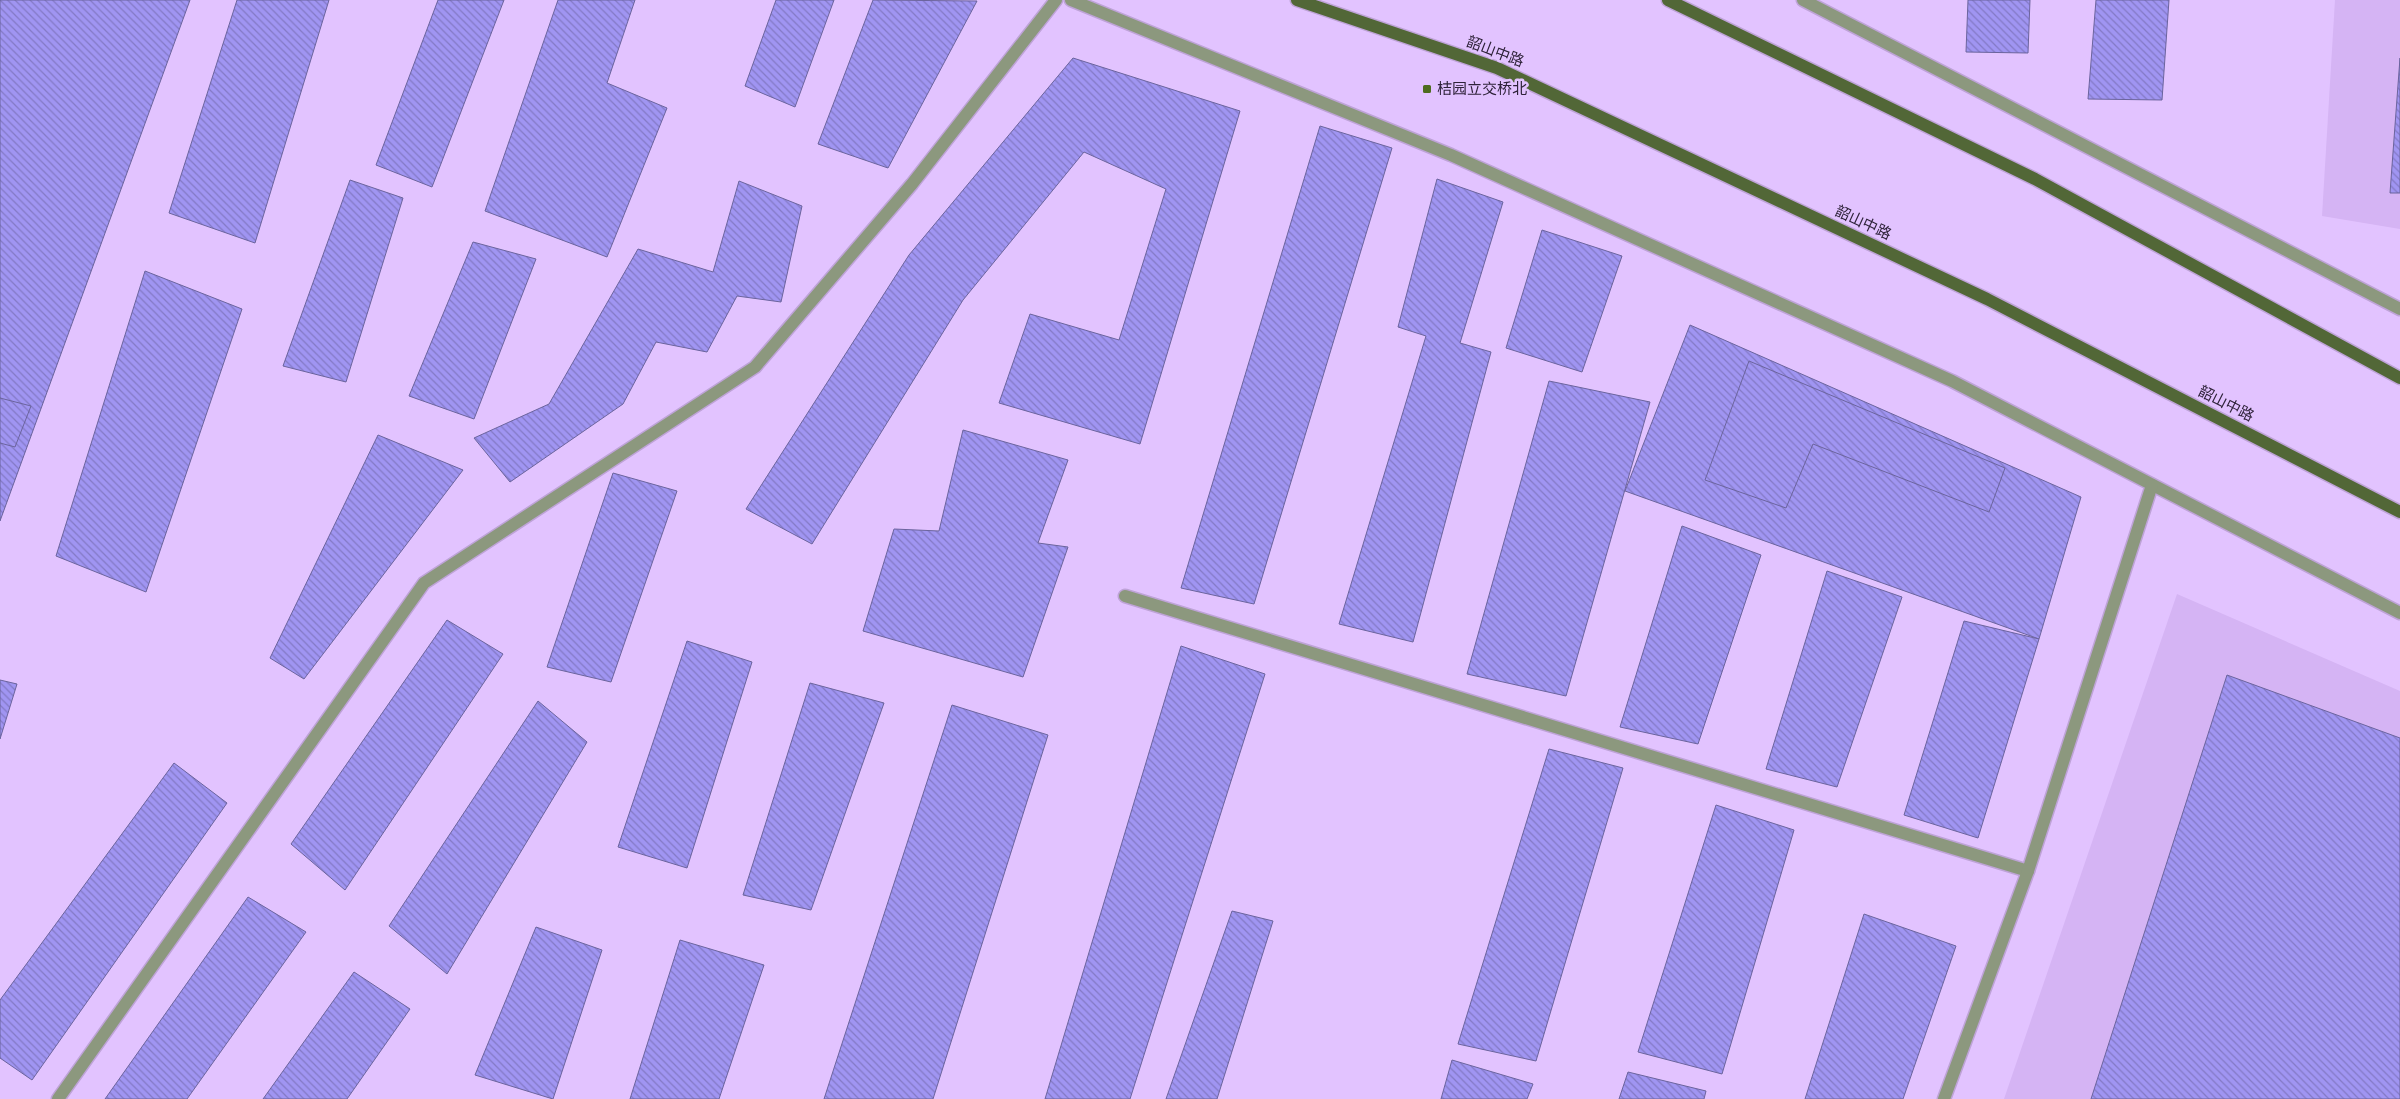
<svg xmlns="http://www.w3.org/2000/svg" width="2400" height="1099" font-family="'Source Sans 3','Noto Sans SC',sans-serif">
<defs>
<pattern id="building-back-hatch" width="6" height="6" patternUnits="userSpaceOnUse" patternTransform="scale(1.25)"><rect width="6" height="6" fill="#a095f2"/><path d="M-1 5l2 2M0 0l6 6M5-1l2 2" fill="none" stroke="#8379c5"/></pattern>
</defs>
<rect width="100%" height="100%" fill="#e2c3ff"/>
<g fill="#d5b4f4">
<path d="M2335,0H2400V229L2322,216Z"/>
<path d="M2177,594L2400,691V1099H2004Z"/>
</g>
<g fill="url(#building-back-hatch)" stroke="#6b649d">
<path d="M0,0H76L26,171L43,176L0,318Z"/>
<path d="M0,0H190L0,521Z"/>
<path d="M237,0H329L255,243L169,213Z"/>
<path d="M438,0H504L432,187L376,165Z"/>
<path d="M558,0H635L607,83L667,108L607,257L485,211Z"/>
<path d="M776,0H834L795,107L745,86Z"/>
<path d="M873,0L977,1L888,168L818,144Z"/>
<path d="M1968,0H2030L2028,53L1966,52Z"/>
<path d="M2096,0H2169L2162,100L2088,99Z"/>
<path d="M1073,58L1240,111L1140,444L999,403L1030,314L1119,340L1166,189L1084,152L963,300L812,544L746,509L909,255Z"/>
<path d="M2400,58V193H2390Z"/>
<path d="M1320,126L1392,148L1254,604L1181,588Z"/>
<path d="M1437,179L1503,202L1460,343L1491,352L1413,642L1339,624L1426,336L1398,327Z"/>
<path d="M350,180L403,198L346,382L283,366Z"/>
<path d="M739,181L802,206L781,302L737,296L707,352L656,342L623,404L510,482L474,438L549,404L638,249L713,272Z"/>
<path d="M1542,230L1622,256L1582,372L1506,348Z"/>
<path d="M473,242L536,259L474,419L409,396Z"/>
<path d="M145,271L242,309L146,592L56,556Z"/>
<path d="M1690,325L2081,497L2039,639L1625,491Z"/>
<path d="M1749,361L2005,468L1989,512L1813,444L1786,508L1705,480Z"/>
<path d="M1549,381L1650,402L1566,696L1467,674Z"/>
<path d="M0,398L31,406L15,447L0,443Z"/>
<path d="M963,430L1068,460L1038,543L1068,547L1023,677L863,631L894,529L939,531Z"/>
<path d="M378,435L463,470L304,679L270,658Z"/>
<path d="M613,473L677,491L611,682L547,667Z"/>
<path d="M1682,526L1761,555L1698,744L1620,727Z"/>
<path d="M1827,571L1902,597L1837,787L1766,769Z"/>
<path d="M447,620L503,654L345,890L291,844Z"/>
<path d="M1964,621L2039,639L1978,838L1904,815Z"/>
<path d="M687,641L752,662L687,868L618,847Z"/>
<path d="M1181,646L1265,674L1130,1099H1045Z"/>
<path d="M2227,675L2400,738V1099H2091Z"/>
<path d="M0,680L17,684L0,739Z"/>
<path d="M810,683L884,703L811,910L743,895Z"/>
<path d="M538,701L587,742L447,974L389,926Z"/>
<path d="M952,705L1048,735L933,1099H824Z"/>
<path d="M1549,749L1623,768L1536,1061L1458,1044Z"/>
<path d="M174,763L227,803L32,1080L0,1058V1000Z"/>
<path d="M1716,805L1794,830L1722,1074L1638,1052Z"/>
<path d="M248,897L306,932L187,1099H105Z"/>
<path d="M1232,911L1273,921L1217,1099H1166Z"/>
<path d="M1864,914L1956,946L1903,1099H1805Z"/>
<path d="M536,927L602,950L553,1099L475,1075Z"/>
<path d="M680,940L764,965L719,1099H630Z"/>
<path d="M354,972L410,1009L347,1099H263Z"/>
<path d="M1452,1060L1533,1084L1527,1099H1441Z"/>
<path d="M1628,1072L1706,1091L1704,1099H1619Z"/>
</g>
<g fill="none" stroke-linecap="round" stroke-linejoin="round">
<defs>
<g id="minor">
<path d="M1071,0L1451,155L1952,381L2400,613"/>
<path d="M1803,0L2400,309"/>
<path d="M1125,596L2028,871L2152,485"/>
<path d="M58,1099L424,583L755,367L912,184L1056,0"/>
<path d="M1944,1099L2028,871"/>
</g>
<g id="major">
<path d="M1297,0L1497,68L1987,299L2400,512"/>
<path d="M1668,0L2035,179L2400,378"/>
</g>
</defs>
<use href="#minor" stroke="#bea3d7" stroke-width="15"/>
<use href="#major" stroke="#bea3d7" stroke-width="15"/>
<use href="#minor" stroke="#8c987e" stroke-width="12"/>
<use href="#major" stroke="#526737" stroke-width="12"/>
</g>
<rect fill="#4e6b1f" stroke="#e2c3ff" stroke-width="2" x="1422" y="84" width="10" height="10" rx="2.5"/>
<g text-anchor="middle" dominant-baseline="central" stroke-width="5" stroke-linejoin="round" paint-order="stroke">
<g font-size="15" fill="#2e2239" stroke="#e2c3ff">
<text transform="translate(1495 52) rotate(21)">韶山中路</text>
<text transform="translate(1863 223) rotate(25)">韶山中路</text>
<text transform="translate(2226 404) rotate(27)">韶山中路</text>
</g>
<g font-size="15" fill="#2e2239" stroke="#e2c3ff" text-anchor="start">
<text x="1437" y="89">桔园立交桥北</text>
</g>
</g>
</svg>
